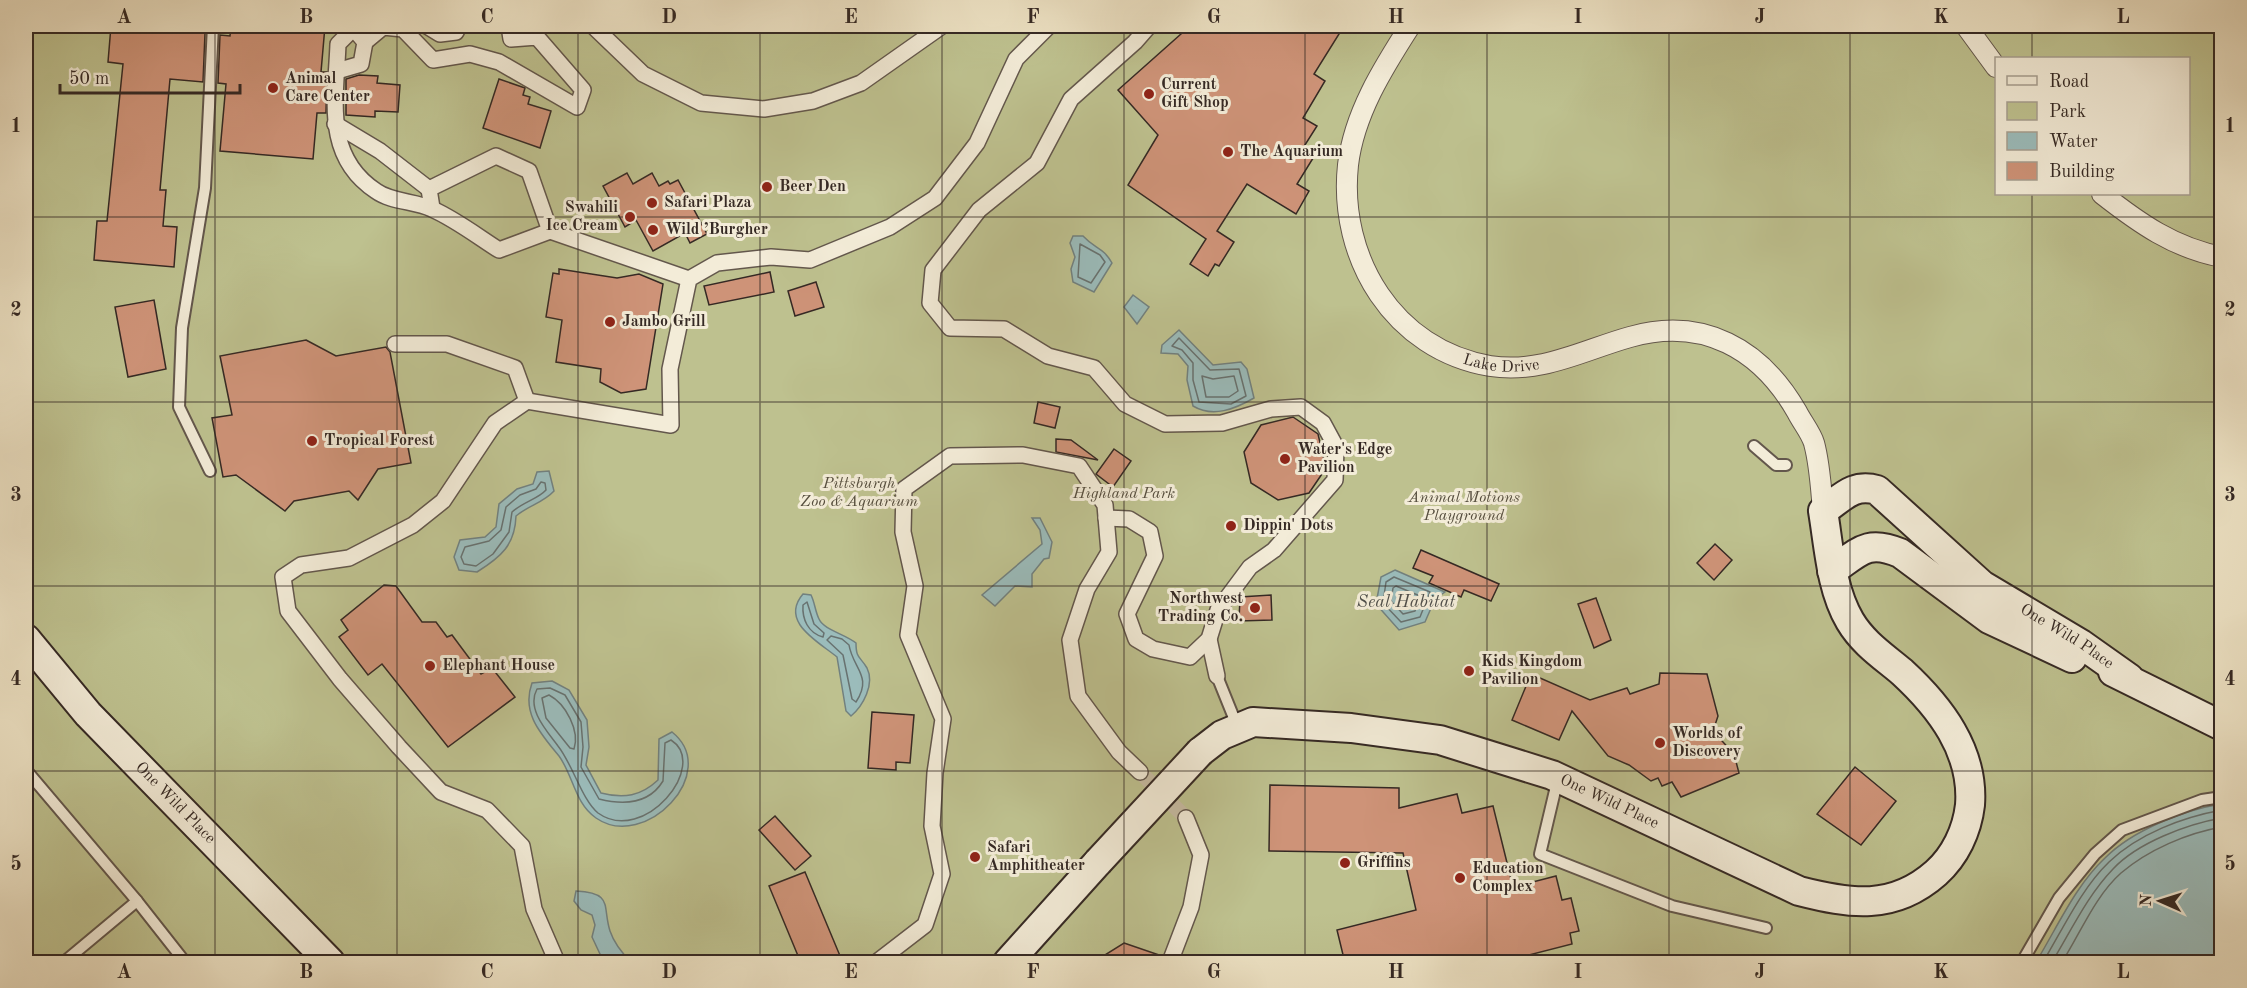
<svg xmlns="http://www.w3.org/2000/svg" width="2247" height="988" font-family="'Old Standard TT',serif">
<rect width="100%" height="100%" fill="#ece1c3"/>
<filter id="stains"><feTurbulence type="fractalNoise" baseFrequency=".00333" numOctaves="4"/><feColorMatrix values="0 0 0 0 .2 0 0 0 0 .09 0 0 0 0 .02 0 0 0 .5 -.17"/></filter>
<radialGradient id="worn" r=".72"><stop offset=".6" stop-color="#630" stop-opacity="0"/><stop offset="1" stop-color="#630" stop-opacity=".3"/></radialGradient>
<path fill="#bec18f" stroke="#7a755a" stroke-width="1.5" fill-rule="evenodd" d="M26,26H2221V962H26ZM1996,58H2188V194H1996Z"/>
<g fill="#9bbcbb" stroke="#72817f" stroke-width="1.5">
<path d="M1073,236H1083C1095,249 1103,247 1112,263L1094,292L1073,282L1071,269L1075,257L1070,243Z"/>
<path d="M1133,295L1149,307L1137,324L1124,307Z"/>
<path d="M1179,330L1213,365L1241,362L1247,369L1254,398C1235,409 1213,418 1193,406L1187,380L1188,366L1178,354L1161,353L1162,345Z"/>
<path d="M549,471L554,491C543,503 529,505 516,516C515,545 501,557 477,572L459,570L454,557L460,540L485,537L496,527L499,504L517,489L533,484L537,472Z"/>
<path d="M1032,518H1040L1052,542L1049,558L1044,559L1032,574V587L1015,586L995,606L982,595L1042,544L1040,530Z"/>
<path d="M1395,570L1445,592L1435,599L1425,622L1399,630L1376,604L1381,577Z"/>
<path d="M803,594L811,595C815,603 815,611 819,619C824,630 845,634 856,643C856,659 860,656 867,668C875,684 863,706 851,716L846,711L837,657C819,642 779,622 803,594Z"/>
<path d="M552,681L569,690L587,720L589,747L586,765L601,793C624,799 641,796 658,780L659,739L672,732C722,772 645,852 596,818C575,804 573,775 559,756C541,734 521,713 532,683Z"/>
<path d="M2221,804V962H2036C2057,928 2075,886 2105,858C2133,830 2184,810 2221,804Z"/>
<path d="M576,891C614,893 602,906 610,931C614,943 622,953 631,962H611L600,954L592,937L595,925L592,915L581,910L574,901Z"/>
</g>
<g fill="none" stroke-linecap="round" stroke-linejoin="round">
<g stroke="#687270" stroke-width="1.5">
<path d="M1080,244L1100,255L1105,262L1091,283L1078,277Z"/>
<path d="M1179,338L1210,370L1239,369L1246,396L1231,404L1199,402L1193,380V363L1182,350L1172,346Z"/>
<path d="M1202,376L1213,379L1234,376L1238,391L1229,397H1206Z"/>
<path d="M541,482L545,483L546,490C538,499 523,502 512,512L509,532L493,554L476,566L464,564L461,557L465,547L489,541L501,530L506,507L520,495L536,489Z"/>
<path d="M1394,577L1430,592L1420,617L1401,622L1383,603L1386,582Z"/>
<path d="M1396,586L1420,596L1415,611L1403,614L1391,601L1393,588Z"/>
<path d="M807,602L814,624L824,633L823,637C808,633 802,619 803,605Z"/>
<path d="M831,636L842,639L849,645C853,669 873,676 856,702L852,699L843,655L827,640Z"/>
<path d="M550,688L565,695L581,722L583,747L581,767L599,799C623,805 649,804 663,781L665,743L671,740C710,765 644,846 598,813C582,800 573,765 558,746C547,731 526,709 537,689Z"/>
<path d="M549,695C566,704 580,731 574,749L570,748L546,718L542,698Z"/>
<path d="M2043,962C2063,929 2081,889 2109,862C2138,834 2183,817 2222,810"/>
<path d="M2052,962C2071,931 2087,896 2113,869C2137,843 2187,824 2222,818"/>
<path d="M2062,962C2080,934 2095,896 2121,873C2148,850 2187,833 2222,827"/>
</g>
</g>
<g fill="#ce9378" stroke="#352924" stroke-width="1.5">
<path d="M111,26H184V31L205,33L203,82L170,79L160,190H166L163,226L177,227L174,267L94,260L97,221H107L123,64L108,62Z"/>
<path d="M231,26H325L321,72H327L326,113H317L313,159L220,151L226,84L218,83L220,35L230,36Z"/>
<path d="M1190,26H1344L1314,74L1325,81L1303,118L1317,126L1303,148L1315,155L1297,184L1309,191L1296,214L1247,184L1217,231L1234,242L1219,266L1215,264L1208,276L1190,264L1206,239L1128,185L1158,135L1118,90Z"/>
<path d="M359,75L378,76L377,83L400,85L398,112L375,111V117L346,115V79Z"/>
<path d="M499,79L525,88L523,95L530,97L528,104L551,111L540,148L483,128Z"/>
<path d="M627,173L633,184L652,173L659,186L668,181L670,184L678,180L707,234L690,243L685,233L653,251L636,220L625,227L603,186Z"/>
<path d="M559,269L617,278L639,274L663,284L646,389L621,393L600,382L601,369L556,362L562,320L546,317L553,273L559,274Z"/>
<path d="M770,272L774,292L709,305L704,286Z"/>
<path d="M816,282L824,307L795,316L788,291Z"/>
<path d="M154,300L166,369L128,377L115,307Z"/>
<path d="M306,340L336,356L386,347L390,352L411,463L378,469L358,500L349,491L294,501L285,511L236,475L223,477L212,418L232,415L220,356Z"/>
<path d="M1038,402L1060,407L1055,428L1034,423Z"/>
<path d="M1293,417L1318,434L1326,468L1309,493L1278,500L1251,483L1244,452L1261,425Z"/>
<path d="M1056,439L1071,440L1098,460L1056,452Z"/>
<path d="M1114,449L1131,461L1113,487L1096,474Z"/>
<path d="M1715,544L1732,560L1714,580L1697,563Z"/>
<path d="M1421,550L1499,584L1491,601L1464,590L1461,597L1429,583L1433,576L1413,568Z"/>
<path d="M384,585L396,586L422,622H436L447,637L452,635L481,674L492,668L515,697L448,747L382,664L368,675L339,637L348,630L341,620Z"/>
<path d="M1271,595L1272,620L1239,621L1240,597Z"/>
<path d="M1596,598L1611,640L1594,648L1578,604Z"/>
<path d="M1660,673L1707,674L1718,716L1713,731L1734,754L1739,773L1681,797L1672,782L1662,786L1658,778L1651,781L1629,765L1608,756L1572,711L1559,740L1512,720L1531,674L1590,700L1627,688L1630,694L1659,684Z"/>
<path d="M872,712L914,715L910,763L896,762V770L868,768Z"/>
<path d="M1855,767L1896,801L1861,845L1817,814Z"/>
<path d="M1270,785L1399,788V808L1457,794L1462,813L1493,806L1513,887L1556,876L1562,900L1571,898L1579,931L1570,933L1572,944L1498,963H1345L1337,930L1416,910L1403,853L1269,851Z"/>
<path d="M775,816L811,856L795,870L759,830Z"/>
<path d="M805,872L843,963H801L769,886Z"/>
<path d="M1124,943L1162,956L1160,963H1092Z"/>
</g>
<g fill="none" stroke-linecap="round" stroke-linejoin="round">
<path stroke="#c7bca3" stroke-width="15" stroke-dasharray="15 8" stroke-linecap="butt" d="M1140,772L1186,818"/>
<defs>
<g id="service">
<path d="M1754,446L1776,465H1786"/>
<path d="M210,471L179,407L182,328L205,188L213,26"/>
<path d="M1217,676L1238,728"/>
<path d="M26,770L137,901L185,962"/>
<path d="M1558,778L1540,854L1672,906L1766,928"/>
<path d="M64,962L137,901"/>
<path d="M2022,962L2059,898L2095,854L2122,830L2202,800L2222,797"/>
</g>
<g id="pedestrian">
<path d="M356,26L338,44C336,98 323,156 376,191C391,202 415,201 432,209C455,219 477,236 499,250L550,231"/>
<path d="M427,26L440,34L456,32L459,26"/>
<path d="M593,26L643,74L701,103L764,109L813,101L861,83L942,26"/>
<path d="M365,42L383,27L403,29L433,60L470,54L499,62L577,107L583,90L537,37L511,39L509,26"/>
<path d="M337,71L361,64L365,42L359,35"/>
<path d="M335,124L380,151L429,189"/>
<path d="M432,208L429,189L496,156L529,171L550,231L689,279"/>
<path d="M395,344H447L515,368L527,401"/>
<path d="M1106,518L1129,519L1150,532L1155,556L1127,614L1136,639L1153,649L1190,657L1209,639L1218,610L1250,567L1274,550L1335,480L1336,447L1323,423L1301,407L1271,409L1222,423L1165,424L1125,404L1094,368L1048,356L1004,329L950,328L930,303L933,270L979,210L1037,163L1071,99L1135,42L1149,26"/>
<path d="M1209,639L1217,676"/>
<path d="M557,962L534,909L522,846L487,810L441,792L399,747L340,679L288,611L283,577L301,565L349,558L413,525L443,501L495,423L527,401L671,425L670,369L689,279L717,263L771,257L810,260L890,227L935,198L977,143L1016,59L1049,26"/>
<path d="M877,962L925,925L942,874L932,826L935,773L943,719L908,635L915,586L903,532L904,489L950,456L1023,455L1079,466L1105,505L1109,552L1087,589L1070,640L1078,696L1119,752L1140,772"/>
<path d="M1170,962L1191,907L1201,855L1186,818"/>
</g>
<g id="minor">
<path id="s1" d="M1410,26C1383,68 1354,114 1348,165C1338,258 1394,350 1490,366C1542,374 1583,350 1630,337C1703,316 1761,349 1797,412C1802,422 1811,433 1814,443C1820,465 1821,489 1823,511"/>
<path d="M1966,26L1996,67"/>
<path d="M2102,194C2139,223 2174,248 2222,257"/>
</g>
<g id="secondary">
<path d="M1832,571C1859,552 1867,539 1900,553L1989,619L2072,658"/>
<path id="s2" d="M26,639L88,714L330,962"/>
<path d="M2113,672L2222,726"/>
<path id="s3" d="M1200,752L1222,735L1253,722L1351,728L1440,740L1552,775L1799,891C1850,904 1893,911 1936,873C1955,856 1967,831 1970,805C1974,751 1940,707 1902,672C1883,656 1863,643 1850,621C1831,589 1829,547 1823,511C1842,498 1853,483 1877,490L1982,585L2081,644L2129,678"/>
<path d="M1008,962L1098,862"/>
</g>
</defs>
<use href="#service" stroke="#63574c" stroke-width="14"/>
<use href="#pedestrian" stroke="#63574c" stroke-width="18"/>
<use href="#minor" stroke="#63574c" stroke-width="22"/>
<use href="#secondary" stroke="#352924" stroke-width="32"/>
<use href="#service" stroke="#f3ecd8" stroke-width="10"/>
<use href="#pedestrian" stroke="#f3ecd8" stroke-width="15"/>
<use href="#minor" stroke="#f3ecd8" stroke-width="20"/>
<use href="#secondary" stroke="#f3ecd8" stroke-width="28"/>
<defs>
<path id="secondary-bridge" d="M1098,862L1200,752"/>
</defs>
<use href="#secondary-bridge" stroke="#352924" stroke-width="32" stroke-linecap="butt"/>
<use href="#secondary-bridge" stroke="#f3ecd8" stroke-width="28"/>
</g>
<path fill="none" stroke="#352924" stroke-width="1.5" stroke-opacity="0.55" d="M215,26V962M397,26V962M578,26V962M760,26V962M942,26V962M1124,26V962M1305,26V962M1487,26V962M1669,26V962M1850,26V962M2032,26V58M2032,194V962M26,217H2222M26,402H2222M26,586H2222M26,771H2222"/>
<g fill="#8f2418" stroke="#f3ecd8" stroke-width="2">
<circle cx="273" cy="88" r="6"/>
<circle cx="1149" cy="94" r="6"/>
<circle cx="1228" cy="152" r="6"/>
<circle cx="767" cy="187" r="6"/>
<circle cx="652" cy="203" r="6"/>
<circle cx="630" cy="217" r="6"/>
<circle cx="653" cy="230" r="6"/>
<circle cx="610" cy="322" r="6"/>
<circle cx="312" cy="441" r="6"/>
<circle cx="1285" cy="459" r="6"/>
<circle cx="1231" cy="526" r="6"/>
<circle cx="1255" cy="608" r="6"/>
<circle cx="430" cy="666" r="6"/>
<circle cx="1469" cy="671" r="6"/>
<circle cx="1660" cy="743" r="6"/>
<circle cx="975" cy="857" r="6"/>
<circle cx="1345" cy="863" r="6"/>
<circle cx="1460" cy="878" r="6"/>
</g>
<g text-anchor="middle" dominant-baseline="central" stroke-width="6" stroke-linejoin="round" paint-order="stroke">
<g font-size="16" font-weight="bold" fill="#352924" stroke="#f3ecd8" text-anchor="start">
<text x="285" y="79">Animal<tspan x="285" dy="18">Care Center</tspan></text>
<text x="1161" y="85">Current<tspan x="1161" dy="18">Gift Shop</tspan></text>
<text x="1240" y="152">The Aquarium</text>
<text x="779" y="187">Beer Den</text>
<text x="664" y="203">Safari Plaza</text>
<text x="618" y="208" text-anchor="end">Swahili<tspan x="618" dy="18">Ice Cream</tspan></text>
<text x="665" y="230">Wild ’Burgher</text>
<text x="622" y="322">Jambo Grill</text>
<text x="324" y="441">Tropical Forest</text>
<text x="1297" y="450">Water's Edge<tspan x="1297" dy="18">Pavilion</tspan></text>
<text x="1243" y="526">Dippin' Dots</text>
<text x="1243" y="599" text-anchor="end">Northwest<tspan x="1243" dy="18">Trading Co.</tspan></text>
<text x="1481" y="662">Kids Kingdom<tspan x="1481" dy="18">Pavilion</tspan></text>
<text x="442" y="666">Elephant House</text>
<text x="1672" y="734">Worlds of<tspan x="1672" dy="18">Discovery</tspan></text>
<text x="987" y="848">Safari<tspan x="987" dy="18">Amphitheater</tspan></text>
<text x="1357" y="863">Griffins</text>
<text x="1472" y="869">Education<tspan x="1472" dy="18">Complex</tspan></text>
</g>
<g font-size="16" fill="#352924" stroke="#f3ecd8">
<text stroke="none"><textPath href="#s1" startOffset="436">Lake Drive</textPath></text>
<text stroke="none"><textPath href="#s3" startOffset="1506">One Wild Place</textPath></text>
<text stroke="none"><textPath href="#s3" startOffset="430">One Wild Place</textPath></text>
<text stroke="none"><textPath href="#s2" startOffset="222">One Wild Place</textPath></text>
</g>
<g font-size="16" font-style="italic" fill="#574f3f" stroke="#f3ecd8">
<text x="859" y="484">Pittsburgh<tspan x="859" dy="18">Zoo &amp; Aquarium</tspan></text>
<text x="1124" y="494">Highland Park</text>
<text x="1464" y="498">Animal Motions<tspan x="1464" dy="18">Playground</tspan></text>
</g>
<g font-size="18" font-style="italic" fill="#4e4e4a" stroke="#f3ecd8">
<text x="1406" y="602">Seal Habitat</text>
</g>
</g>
<rect width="2247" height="988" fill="none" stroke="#ece1c3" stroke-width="66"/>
<rect x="1995" y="57" width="195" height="138" fill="#f3ecd8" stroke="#a79e90" stroke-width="1.5"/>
<rect x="2007" y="76" width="30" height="9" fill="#f3ecd8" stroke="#a79e90" stroke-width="1.5"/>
<text x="2049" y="87" font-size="18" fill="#352924">Road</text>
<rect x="2007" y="102" width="30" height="18" fill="#bec18f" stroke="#a79e90" stroke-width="1.5"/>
<text x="2049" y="117" font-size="18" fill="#352924">Park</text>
<rect x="2007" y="132" width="30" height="18" fill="#9bbcbb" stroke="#a79e90" stroke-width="1.5"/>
<text x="2049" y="147" font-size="18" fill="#352924">Water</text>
<rect x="2007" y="162" width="30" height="18" fill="#ce9378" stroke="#a79e90" stroke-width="1.5"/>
<text x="2049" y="177" font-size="18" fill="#352924">Building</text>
<g transform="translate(2160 901) rotate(273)" stroke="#f3ecd8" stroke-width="4.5" paint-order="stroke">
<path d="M0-4.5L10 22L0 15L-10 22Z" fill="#352924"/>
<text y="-9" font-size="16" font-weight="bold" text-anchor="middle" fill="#352924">N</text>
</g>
<path d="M60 84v9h180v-9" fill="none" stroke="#352924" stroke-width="3"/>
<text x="69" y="84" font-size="18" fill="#352924" stroke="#f3ecd8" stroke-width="4.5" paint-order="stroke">50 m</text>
<rect x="33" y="33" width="2181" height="922" fill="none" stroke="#352924" stroke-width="2"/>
<g font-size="20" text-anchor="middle" font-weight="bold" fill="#352924">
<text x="124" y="23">A</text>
<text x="306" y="23">B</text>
<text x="487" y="23">C</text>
<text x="669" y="23">D</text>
<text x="851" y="23">E</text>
<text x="1033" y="23">F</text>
<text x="1214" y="23">G</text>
<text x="1396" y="23">H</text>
<text x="1578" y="23">I</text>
<text x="1760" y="23">J</text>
<text x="1941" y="23">K</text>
<text x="2123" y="23">L</text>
<text x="16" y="132">1</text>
<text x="2230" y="132">1</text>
<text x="16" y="316">2</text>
<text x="2230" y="316">2</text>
<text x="16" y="501">3</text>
<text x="2230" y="501">3</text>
<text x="16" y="685">4</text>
<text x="2230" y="685">4</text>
<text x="16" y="870">5</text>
<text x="2230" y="870">5</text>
<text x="124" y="978">A</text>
<text x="306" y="978">B</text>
<text x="487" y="978">C</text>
<text x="669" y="978">D</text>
<text x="851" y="978">E</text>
<text x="1033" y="978">F</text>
<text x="1214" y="978">G</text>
<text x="1396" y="978">H</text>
<text x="1578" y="978">I</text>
<text x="1760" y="978">J</text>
<text x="1941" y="978">K</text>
<text x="2123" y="978">L</text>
</g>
<rect width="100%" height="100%" filter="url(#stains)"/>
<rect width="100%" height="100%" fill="url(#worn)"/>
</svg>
